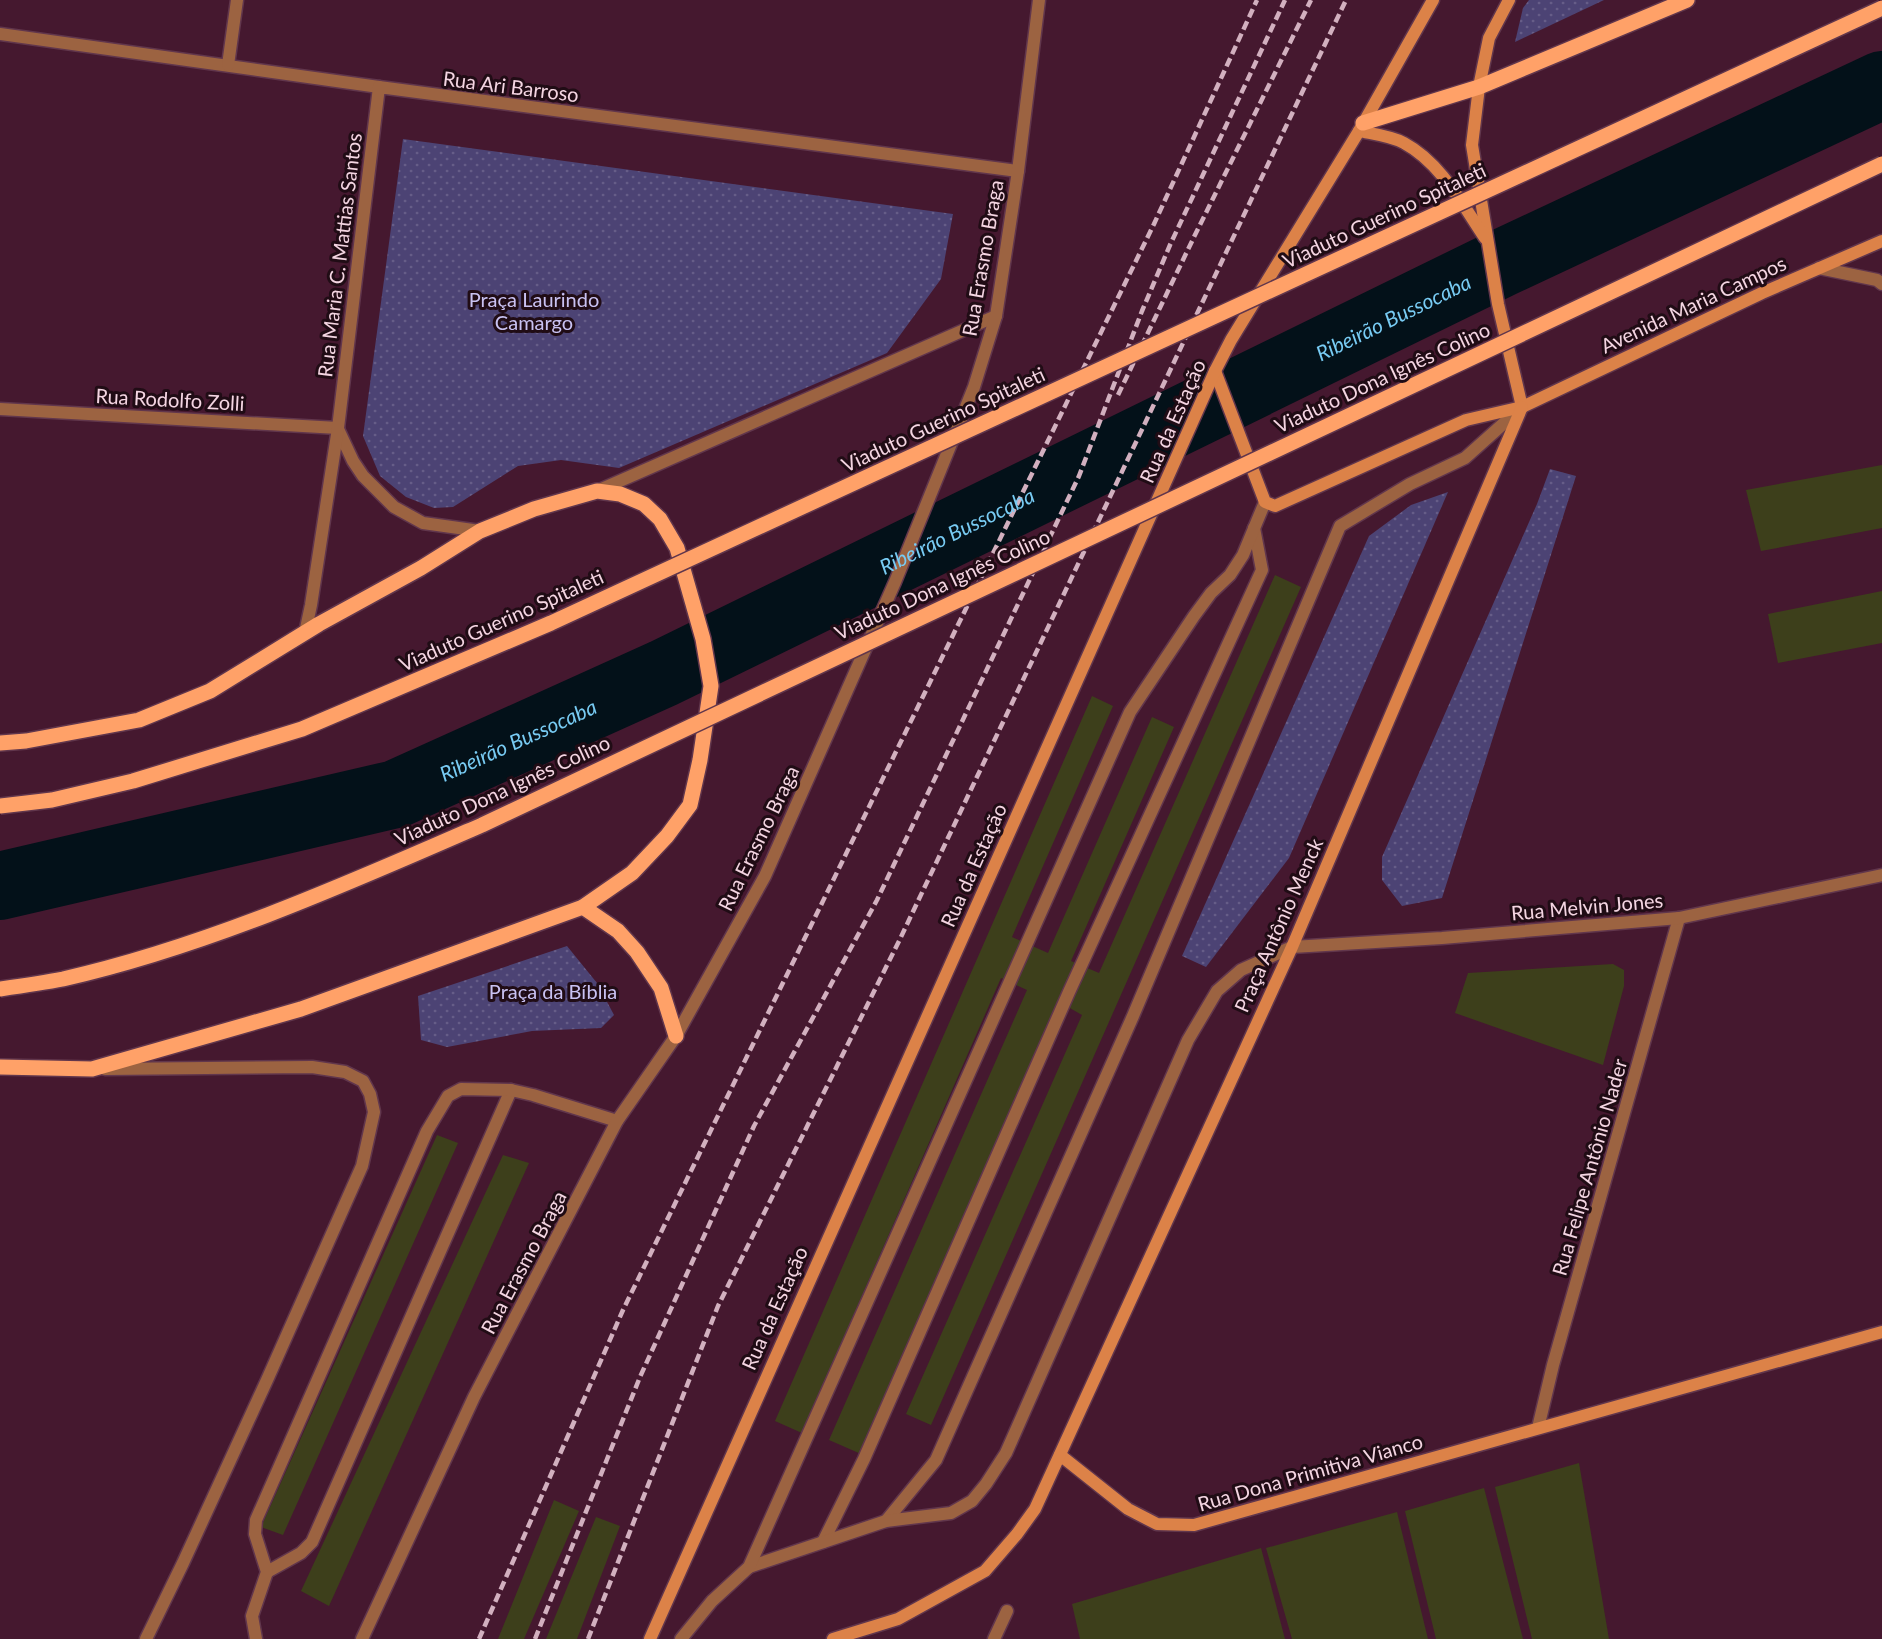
<svg xmlns="http://www.w3.org/2000/svg" width="1882" height="1639" font-family="Lato,sans-serif">
<defs>
<pattern id="park-dots" width="8" height="8" patternUnits="userSpaceOnUse" patternTransform="scale(1.5)"><rect width="8" height="8" fill="#4c4374"/><path d="M2 2h.1M6 6h.1" fill="none" stroke="#665d88" stroke-width="1.8" stroke-linecap="round"/></pattern>
</defs>
<rect width="100%" height="100%" fill="#45182f"/>
<g fill="url(#park-dots)">
<path d="M1529,0H1604L1515,42L1523,8Z"/>
<path d="M403,139L953,214L941,279L887,353L619,468L561,460L518,466L453,507L434,508L406,497L380,476L363,436Z"/>
<path d="M1550,469L1576,476L1442,898L1402,906L1382,880V857L1537,504Z"/>
<path d="M1448,492L1289,858L1206,967L1182,956L1369,536L1411,505Z"/>
<path d="M567,946L597,983L614,1015L601,1028L532,1031L447,1047L421,1040L418,996Z"/>
</g>
<g fill="none" stroke-linecap="round" stroke-linejoin="round">
<path stroke="#031119" stroke-width="68" id="s1" d="M0,886L396,794L664,673L1502,263L1882,85"/>
</g>
<g fill="#3d3f1b">
<path d="M1882,465V528L1761,551L1746,490Z"/>
<path d="M1275,575L1301,587L931,1425L906,1414L1082,1015L1068,1007L861,1454L829,1440L1027,990L1001,978L802,1433L775,1421L1092,696L1113,706L1012,937L1048,953L1152,717L1174,727L1071,961L1099,973Z"/>
<path d="M1882,591V643L1778,663L1768,614Z"/>
<path d="M1613,964L1624,970V986L1603,1065L1455,1013L1468,973Z"/>
<path d="M437,1135L458,1143L283,1535L261,1527Z"/>
<path d="M503,1155L529,1163L329,1606L301,1591Z"/>
<path d="M1579,1463L1609,1639H1532L1495,1487Z"/>
<path d="M1484,1488L1523,1639H1436L1405,1511Z"/>
<path d="M554,1500L579,1511L524,1639H498Z"/>
<path d="M1397,1512L1428,1639H1292L1266,1548Z"/>
<path d="M596,1517L620,1526L577,1639H546Z"/>
<path d="M1261,1548L1285,1639H1080L1072,1604Z"/>
</g>
<g fill="none" stroke-linecap="round" stroke-linejoin="round">
<defs>
<g id="service">
<path d="M105,1069L312,1067L345,1072L363,1081L370,1094L374,1112L362,1166L267,1380L183,1563L146,1639"/>
<path d="M886,1521L936,1460L1133,1016L1340,526L1410,484L1465,458L1522,407"/>
<path d="M823,1542L864,1459L1069,992L1262,570L1254,528"/>
<path d="M749,1567L886,1521L951,1513L972,1501L986,1484L1006,1453L1188,1040L1217,991L1241,970L1292,947"/>
<path d="M267,1572L301,1553L312,1542L511,1090"/>
<path d="M256,1639L252,1616L267,1572L255,1534L256,1520L427,1131L448,1096L461,1089L511,1090L533,1095L617,1121"/>
<path d="M681,1639L712,1601L749,1567L1130,712L1194,616L1211,593L1230,575L1243,555L1265,502"/>
</g>
<path id="pedestrian" d="M994,1639L1007,1611"/>
<g id="minor">
<path d="M0,34L379,87"/>
<path d="M228,65L237,0"/>
<path d="M0,409L338,428"/>
<path d="M1538,1428L1553,1365L1679,918"/>
</g>
<g id="tertiary">
<path d="M1819,268L1877,280L1882,284"/>
<path d="M338,429L353,461L363,476L394,507L423,523L480,531"/>
<path d="M597,491L996,316"/>
<path d="M305,633L311,605L338,428L379,87L1018,171"/>
<path d="M1292,947L1442,938L1679,918L1882,875"/>
<path d="M362,1639L474,1397L617,1121L676,1036L765,876L895,582L974,387L996,316L1018,171L1039,0"/>
</g>
<g id="secondary">
<path d="M1509,0L1489,38L1479,87L1472,145L1498,304L1522,407"/>
<path d="M1359,131C1373,134 1391,136 1404,143C1441,163 1462,204 1485,238"/>
<path d="M1215,371L1265,502L1275,506L1466,420L1522,407L1762,293L1882,241"/>
<path d="M1060,1455L1128,1509L1157,1524L1194,1525L1882,1332"/>
<path d="M650,1639L1215,371L1231,340L1359,131L1433,0"/>
<path d="M833,1639L898,1619L985,1571L1017,1534L1035,1509L1292,947L1522,407"/>
</g>
<g id="primary">
<path d="M1363,123L1479,87L1687,0"/>
<path d="M0,743L26,741L139,720L210,691L319,624L421,568L480,531L534,509L597,491L620,494L644,504L660,519L677,548L703,639L711,686L700,760L690,805L667,836L632,873L583,907L301,1009L92,1069L0,1067"/>
<path d="M583,907L618,931L637,952L661,988L676,1036"/>
</g>
</defs>
<use href="#service" stroke="#61364c" stroke-width="15"/>
<use href="#pedestrian" stroke="#61364c" stroke-width="15"/>
<use href="#minor" stroke="#61364c" stroke-width="15"/>
<use href="#tertiary" stroke="#61364c" stroke-width="15"/>
<use href="#secondary" stroke="#61364c" stroke-width="15"/>
<use href="#primary" stroke="#61364c" stroke-width="18"/>
<use href="#service" stroke="#9c6341" stroke-width="12"/>
<use href="#pedestrian" stroke="#9c6341" stroke-width="12"/>
<use href="#minor" stroke="#9c6341" stroke-width="12"/>
<use href="#tertiary" stroke="#9c6341" stroke-width="12"/>
<use href="#secondary" stroke="#dc8248" stroke-width="12"/>
<use href="#primary" stroke="#ffa168" stroke-width="15"/>
<g stroke="#d2b0bf" stroke-width="4.5" stroke-dasharray="9 4.5" stroke-linecap="butt">
<path d="M1118,395L1194,237L1311,0"/>
<path d="M479,1639L623,1310L1154,224L1257,0"/>
<path d="M535,1639L640,1377L754,1126L877,900L1079,476L1142,311L1170,245L1285,0"/>
<path d="M588,1639L718,1306L900,939L1346,0"/>
</g>
<defs>
<g id="primary-bridge">
<path d="M0,806L52,800L133,781L302,729L551,623L1882,8"/>
<path d="M0,989C21,986 42,983 63,979C205,947 349,883 482,825L1882,164"/>
</g>
</defs>
<use href="#primary-bridge" stroke="#61364c" stroke-width="18" stroke-linecap="butt"/>
<use href="#primary-bridge" stroke="#ffa168" stroke-width="15"/>
</g>
<g text-anchor="middle" dominant-baseline="central" stroke-width="6" stroke-linejoin="round" paint-order="stroke">
<g font-size="20" fill="#f4d5e2" stroke="#200c15">
<text transform="translate(511 86) rotate(7)">Rua Ari Barroso</text>
<text transform="translate(1384 215) rotate(-25)">Viaduto Guerino Spitaleti</text>
<text transform="translate(339 255) rotate(-83)">Rua Maria C. Mattias Santos</text>
<text transform="translate(982 258) rotate(-80)">Rua Erasmo Braga</text>
<text transform="translate(1693 304) rotate(-25)">Avenida Maria Campos</text>
<text transform="translate(1382 377) rotate(-25)">Viaduto Dona Ignês Colino</text>
<text transform="translate(170 399) rotate(3)">Rua Rodolfo Zolli</text>
<text transform="translate(943 419) rotate(-25)">Viaduto Guerino Spitaleti</text>
<text transform="translate(1172 421) rotate(-66)">Rua da Estação</text>
<text transform="translate(942 584) rotate(-25)">Viaduto Dona Ignês Colino</text>
<text transform="translate(501 620) rotate(-24)">Viaduto Guerino Spitaleti</text>
<text transform="translate(502 790) rotate(-25)">Viaduto Dona Ignês Colino</text>
<text transform="translate(758 838) rotate(-64)">Rua Erasmo Braga</text>
<text transform="translate(973 865) rotate(-66)">Rua da Estação</text>
<text transform="translate(1587 906) rotate(-5)">Rua Melvin Jones</text>
<text transform="translate(1278 925) rotate(-66)">Praça Antônio Menck</text>
<text transform="translate(1589 1167) rotate(-74)">Rua Felipe Antônio Nader</text>
<text transform="translate(523 1262) rotate(-62)">Rua Erasmo Braga</text>
<text transform="translate(774 1308) rotate(-66)">Rua da Estação</text>
<text transform="translate(1310 1472) rotate(-16)">Rua Dona Primitiva Vianco</text>
</g>
<g font-size="20" fill="#c9c2f2" stroke="#200c15">
<text x="534" y="299">Praça Laurindo<tspan x="534" dy="23">Camargo</tspan></text>
<text x="553" y="991">Praça da Bíblia</text>
</g>
<g font-size="21" font-style="italic" fill="#78cbf3" stroke="#200c15">
<text stroke="none"><textPath href="#s1" startOffset="1512">Ribeirão Bussocaba</textPath></text>
<text stroke="none"><textPath href="#s1" startOffset="1026">Ribeirão Bussocaba</textPath></text>
<text stroke="none"><textPath href="#s1" startOffset="540">Ribeirão Bussocaba</textPath></text>
</g>
</g>
</svg>
